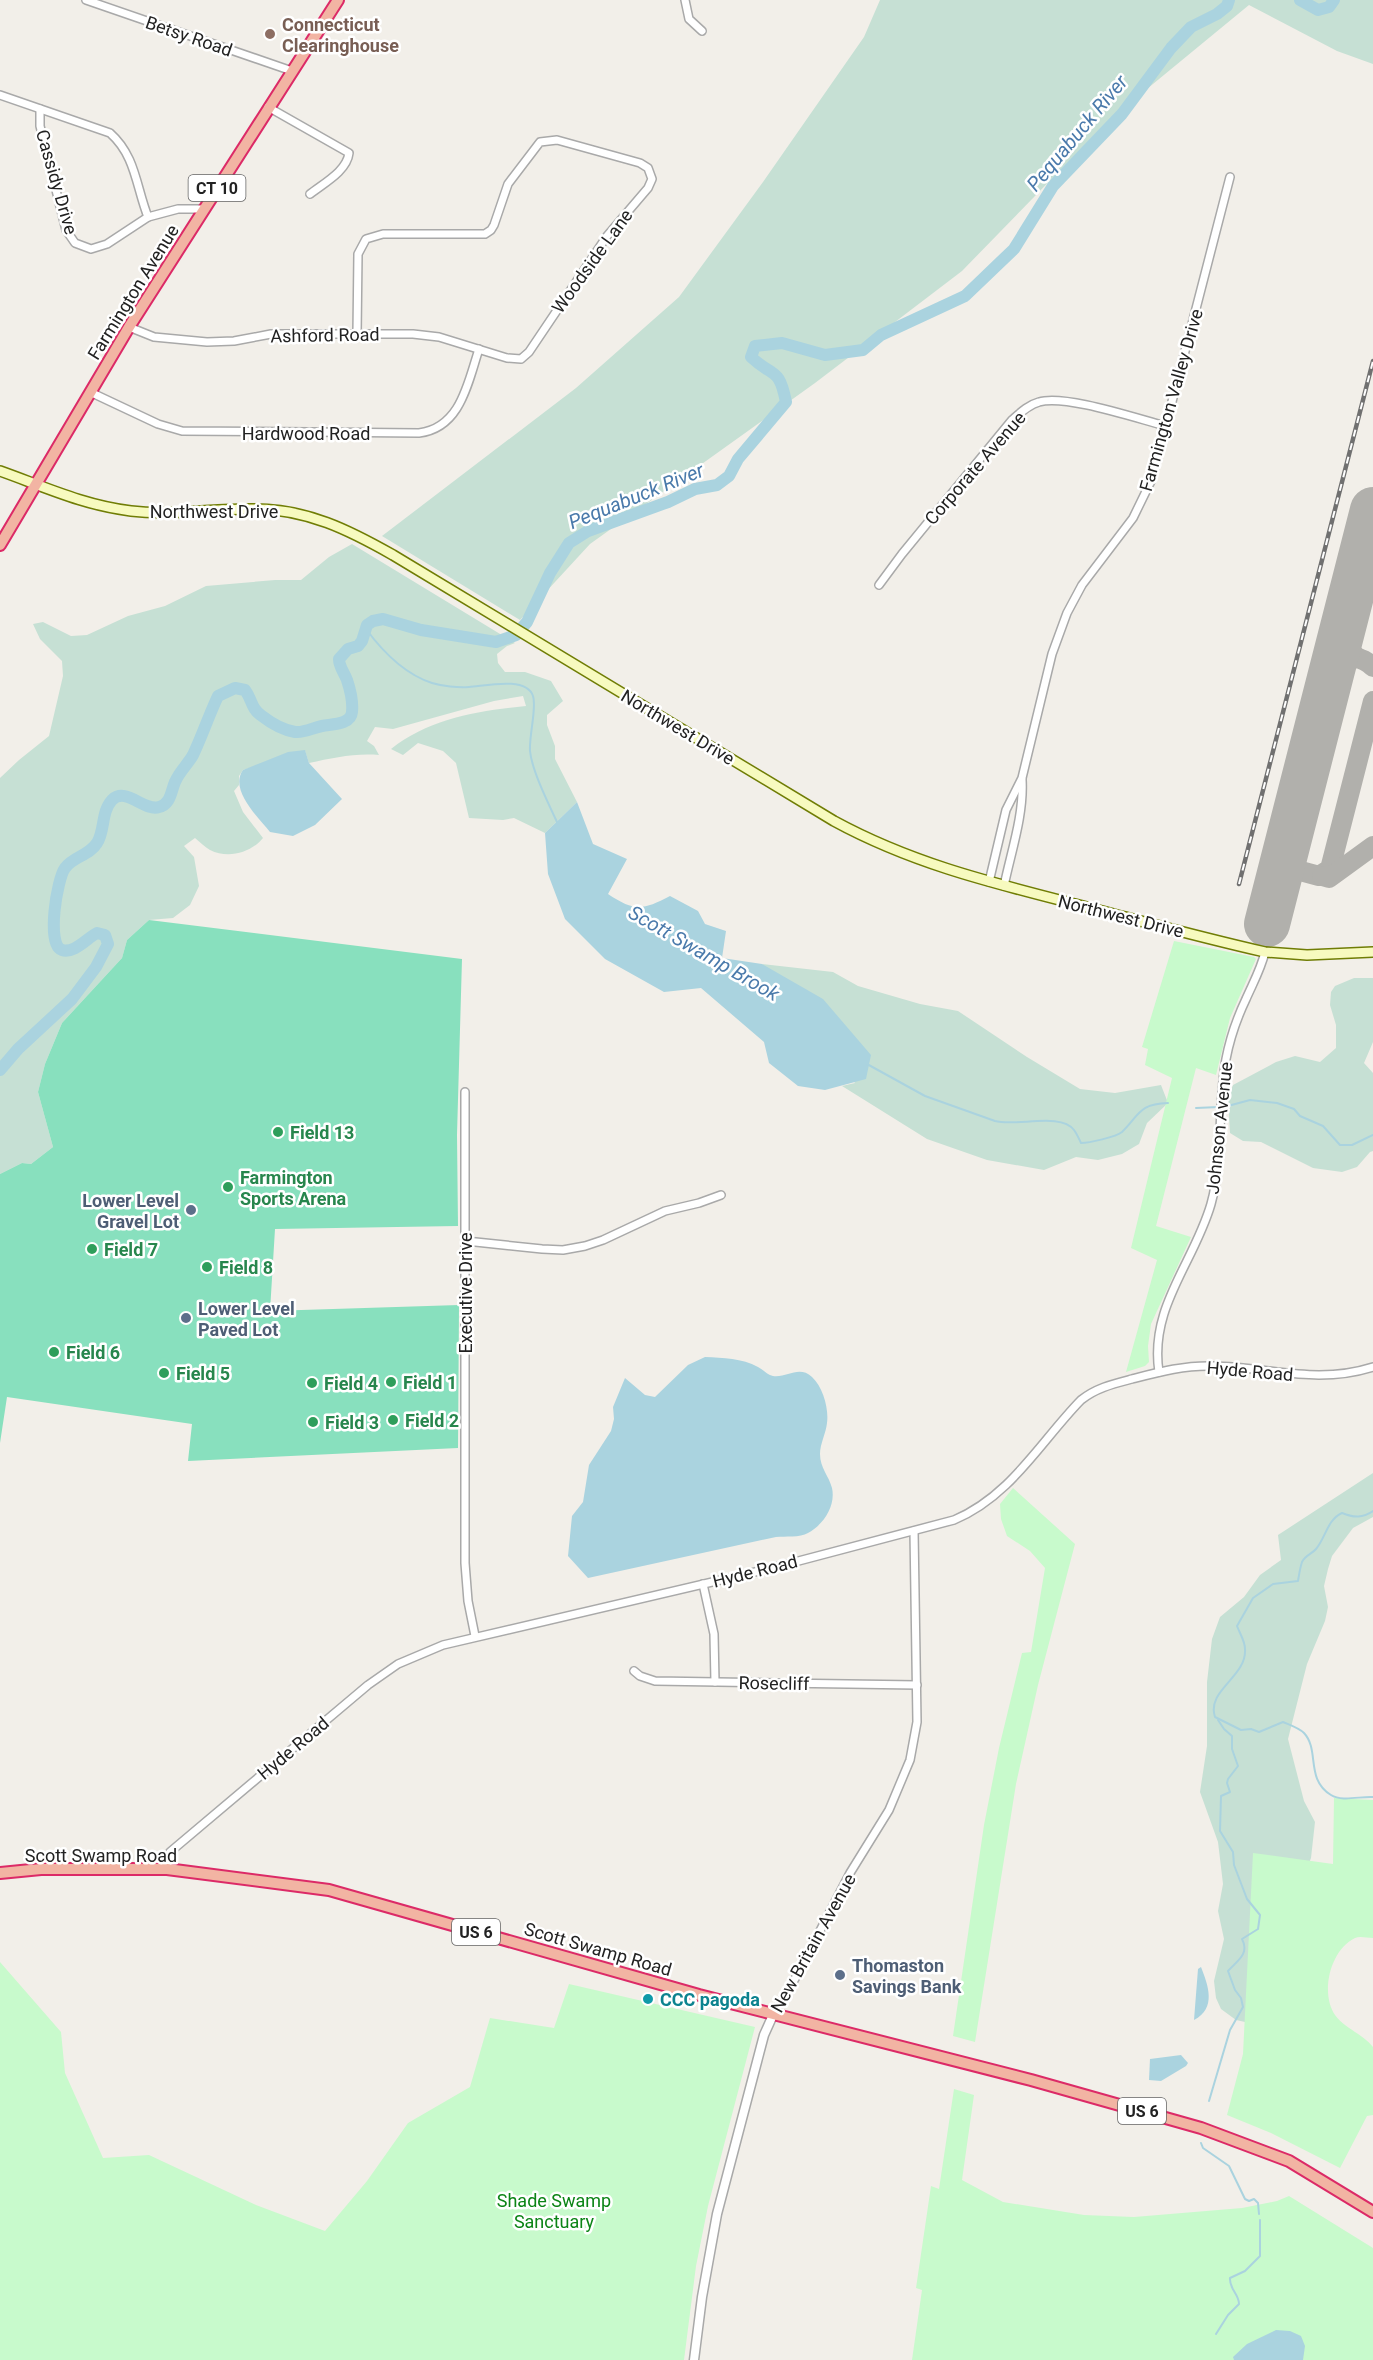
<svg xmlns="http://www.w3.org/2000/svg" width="1373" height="2360" font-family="Roboto,sans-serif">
<rect width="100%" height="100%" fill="#f2efe9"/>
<g fill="#c6e0d4">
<path d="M880,0H1373V64L1337,51L1249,5L1108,121L962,271L815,383L590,544L520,620L382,536L576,388L679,297L763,182L864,37Z"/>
<path d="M352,544L515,643L507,646L497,654L498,663L505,672H525L551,681L563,701L547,715V725L555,746V759L577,802L545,833L514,818L503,820L469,818L456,763L443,751L418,743L403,755L391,749C430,718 478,711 526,706L523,696L494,701L393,729L375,727L367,741L374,746L379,755C354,753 333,758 309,763L305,751L243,770L239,776V785L234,791L243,812L263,838C251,853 228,859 210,850C205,847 200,842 195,838L184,846L194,857L199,886L190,905L173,918L149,920L127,940L122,958L62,1023L45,1064L38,1092L53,1147L31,1164L22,1163L0,1174V778L19,760L49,736L63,676L62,661L40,639L33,624L43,622L71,636L87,635L128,616L165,606L206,586L275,580H301L329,557Z"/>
<path d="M762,964L833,972L858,986L920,1004L958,1011L1027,1057L1080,1089L1115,1093L1161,1085L1168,1103L1147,1123L1139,1144L1122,1154L1098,1160L1076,1157L1044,1170L987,1160L927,1139L842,1086L855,1083Z"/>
<path d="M1354,978H1373V1042L1364,1063L1373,1073V1151L1370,1152L1357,1167L1342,1172L1313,1168L1261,1142L1243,1141L1230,1133L1228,1098L1233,1085L1276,1062L1295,1056L1320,1062L1336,1048V1025L1330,1005L1331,992L1335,986Z"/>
<path d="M1373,1473V1517L1353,1528L1332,1556L1328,1569L1324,1586L1328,1607L1325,1621L1307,1664L1288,1739L1304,1801L1315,1822L1311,1858L1245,2022L1236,2020L1221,2009L1216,1998L1214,1981L1224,1939L1218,1911L1223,1884L1218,1842L1200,1792L1207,1746V1682L1212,1639L1220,1617L1244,1597L1260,1575L1281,1560L1278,1535Z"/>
</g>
<g fill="#c8facc">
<path d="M1174,941L1254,957L1256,959L1230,1018L1216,1075L1196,1068L1156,1226L1191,1237L1151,1324L1148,1346L1149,1362L1145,1366L1126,1372L1157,1260L1131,1248L1172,1078L1145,1065L1148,1049L1142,1047Z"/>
<path d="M1013,1488L1075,1544L1038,1685L1016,1784L975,2042L953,2036L984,1825L999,1748L1022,1653L1031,1652L1045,1568L1030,1551L1007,1536L1001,1519L1000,1504Z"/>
<path d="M1334,1798L1373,1800V1938C1367,1938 1360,1936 1355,1938C1330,1950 1320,1993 1335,2015C1345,2029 1362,2033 1373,2047V2115L1367,2116L1340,2168L1271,2133L1227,2115L1243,2054L1253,1853L1333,1864Z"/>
<path d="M0,1962L61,2032L65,2073L103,2158L149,2155L256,2205L325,2231L367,2181L408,2123L470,2087L490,2018L554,2028L569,1984L755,2027L708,2206L696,2266L684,2360H0Z"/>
<path d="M954,2089L974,2095L962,2180L1003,2202L1084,2215L1134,2217L1242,2208L1277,2201L1289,2196L1373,2248V2360H912L922,2290L916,2288L931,2186L939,2189Z"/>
</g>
<path fill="#88e0be" d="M149,920L462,959L457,1135L458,1226L275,1229L270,1311L459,1305L458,1448L188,1461L192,1424L7,1397L0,1443V1174L22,1163L31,1164L53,1147L38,1092L45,1064L62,1023L122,958L127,940Z"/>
<g fill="#aad3df">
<path d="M305,750L309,763L342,799L315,825L293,836L270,832C258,817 229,790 243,770L288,752Z"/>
<path d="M577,802L593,844L627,859L608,894C635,912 643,910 670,896L698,911L705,924L726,931L722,958L762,964L823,999L871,1055L866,1079L825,1090L798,1086L769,1063L764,1042L701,988L664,992L605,959L565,919L548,874L545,833Z"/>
<path d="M705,1357C723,1358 742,1358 758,1367C764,1370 767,1375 773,1376C787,1378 799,1365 812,1377C823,1387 829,1409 827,1423C826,1433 820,1444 820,1454C820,1468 829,1476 832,1488C836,1506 823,1525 808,1533C800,1538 785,1536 776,1537L588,1578L568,1556L572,1516L583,1502L589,1465L611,1431L614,1419L613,1407L625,1378L645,1395L655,1397L688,1365Z"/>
<path d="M1201,1967C1208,1985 1217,2008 1194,2020L1198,1969Z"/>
<path d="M1181,2055L1188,2063L1186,2066L1161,2081L1149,2080L1150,2059Z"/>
<path d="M1276,2330L1290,2331L1301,2336L1305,2346L1303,2360H1234L1233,2357L1247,2344Z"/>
</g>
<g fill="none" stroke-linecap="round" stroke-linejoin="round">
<g stroke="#aad3df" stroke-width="2">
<path d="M366,629C383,652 404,674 432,683C442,686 458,688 469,687C485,686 526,676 533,696C537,707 529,735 530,751C532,771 549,805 558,824"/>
<path d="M867,1064L925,1096L995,1121C1016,1127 1061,1112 1074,1130C1077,1134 1079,1139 1081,1143C1089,1143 1116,1137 1122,1132C1140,1114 1139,1104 1168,1103"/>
<path d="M1224,1107L1250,1100L1277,1103L1294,1109L1300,1116L1323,1126L1340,1145H1352L1373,1135"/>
<path d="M1196,1108L1219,1107"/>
<path d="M1373,1511C1363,1518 1354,1518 1342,1513C1327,1520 1326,1537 1316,1549C1312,1554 1305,1555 1302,1562C1300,1568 1299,1575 1298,1581L1273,1584L1253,1598L1237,1626C1240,1634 1245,1641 1245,1649C1247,1677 1206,1690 1215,1717L1241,1730L1251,1729L1259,1732L1283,1722C1290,1725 1299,1728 1304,1733C1320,1750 1305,1779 1331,1795C1342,1802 1361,1796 1373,1797"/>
<path d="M1209,2101L1230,2030L1243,2007L1241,1998L1235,1990L1228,1971C1237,1961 1250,1954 1242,1939L1258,1929L1260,1915L1247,1899L1234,1865L1233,1852L1220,1831L1221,1796L1230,1792L1227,1783L1228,1779L1238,1766L1232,1749V1736L1224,1729L1218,1720"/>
<path d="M1201,2143L1203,2148L1229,2166L1245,2199L1249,2201L1254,2199L1258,2203L1259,2214"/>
<path d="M1216,2334L1228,2315L1239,2304C1239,2294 1229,2289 1230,2278L1245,2271L1260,2256V2220"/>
</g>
<g stroke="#aad3df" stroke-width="12">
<path d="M1300,0L1318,10L1329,7L1334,0"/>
<path d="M0,1070L18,1049L72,999L96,967L108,944L105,935L97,933C87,938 74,954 62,950C46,945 57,879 65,868C74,856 89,856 97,843C105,831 101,812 112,800C126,786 144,812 159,807C171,804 171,791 175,782C179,772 188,764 193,755C202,736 209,715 218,696L235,688L245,690C252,699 251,709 262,716C271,723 283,730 295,732C305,733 312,728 322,726C331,724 351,725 352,712C353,702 350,689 347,680C344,672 339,667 339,659L348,649L358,646L362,641L367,625L373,621L383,619L421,630L496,642L516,635L527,622L550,573L569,543L588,531L668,502L695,489L717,485L729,476L738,459L786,402C779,366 773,378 751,357L755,346L782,343L825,355L863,350L881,335L965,296L1014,249L1053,186L1122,114L1171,48L1191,27L1217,14L1227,6L1229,0"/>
</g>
<g stroke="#b1b0ac" stroke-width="20">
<path d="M1342,633L1347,649L1358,658"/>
<path d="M1331,675C1340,657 1358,652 1373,667"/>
<path d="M1282,866L1319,876L1330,869L1373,701"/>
<path d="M1322,876L1329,878L1373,846"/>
</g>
<path stroke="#b1b0ac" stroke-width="46" d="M1267,924L1373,510"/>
<defs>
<g id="minor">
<path d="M86,0L292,71"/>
<path d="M685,0L689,19L702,31"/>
<path d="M0,95L110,133C136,156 136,187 148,217L178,209H204"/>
<path d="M268,107L349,153C347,171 324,183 310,194"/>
<path d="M40,109V126L66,230L75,243L91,249L107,244L148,217"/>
<path d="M129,327L154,337L207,342L234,341L271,334H413L439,337L507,358L521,359L529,352L607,236L648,188L652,179L648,168L640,163L557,140L540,142L508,184L494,225L491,230L485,234H383L366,239L358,254L357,334"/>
<path d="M90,392L158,424L182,431L419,433C461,428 468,382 479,349"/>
<path d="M879,585L902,554L1012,420C1020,413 1028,405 1039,402C1065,394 1138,419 1166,426"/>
<path d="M989,882L1006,810L1022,778L1052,654L1067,613L1082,585L1133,518L1152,479L1230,177"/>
<path d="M1004,886C1011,852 1024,815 1022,780"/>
<path d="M465,1092V1563L468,1601L475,1636"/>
<path d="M466,1241L542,1249L563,1250L585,1246L603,1240L665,1211L699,1203L721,1195"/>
<path d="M1159,1372C1149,1307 1194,1263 1211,1204C1224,1157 1217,1107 1226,1059C1230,1038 1237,1018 1246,999C1253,983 1261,969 1265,952"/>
<path d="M703,1584L714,1634L715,1682"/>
<path d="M634,1671L640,1676L655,1681L917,1685"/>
<path d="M167,1869L170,1852L368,1685L398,1664L443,1645L772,1568L954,1520C1011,1496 1040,1442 1081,1400C1096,1388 1113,1384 1132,1379C1159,1372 1185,1365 1213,1366C1270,1367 1316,1385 1373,1367"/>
<path d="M773,2015L796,1977L850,1873L889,1810L910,1760L917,1722L914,1531"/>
</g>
<path id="tertiary" d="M694,2360L702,2297L717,2214L764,2035L773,2015"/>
<path id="secondary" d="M0,471C45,487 83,505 131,511C173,516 214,508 255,509C307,509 349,530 393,555L834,821C913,864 993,883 1079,905C1141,921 1203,938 1265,952L1307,955L1373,952"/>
<g id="trunk">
<path d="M0,545L129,327L338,0"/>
<path d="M0,1873L41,1869H167L329,1890L699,1995L1031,2080L1201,2128L1289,2161L1373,2212"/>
</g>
</defs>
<use href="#minor" stroke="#a9a9a9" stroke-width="10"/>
<use href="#tertiary" stroke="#a9a9a9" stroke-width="11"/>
<use href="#secondary" stroke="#707d05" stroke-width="12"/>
<use href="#trunk" stroke="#dc2a67" stroke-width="14"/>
<use href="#minor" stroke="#fff" stroke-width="7"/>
<use href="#tertiary" stroke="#fff" stroke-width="8"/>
<use href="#secondary" stroke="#f7fabf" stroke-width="9"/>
<use href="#trunk" stroke="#f2b4a3" stroke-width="10"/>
<defs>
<path id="rail" d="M1239,884L1373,361"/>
</defs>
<use href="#rail" stroke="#707070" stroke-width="4.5"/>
<use href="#rail" stroke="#fff" stroke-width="2" stroke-dasharray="7" stroke-linecap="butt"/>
</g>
<circle fill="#8d6e63" stroke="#fff" stroke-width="2" cx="270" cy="34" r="6"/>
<g fill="#2e9e5b" stroke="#fff" stroke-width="2">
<circle cx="278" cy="1132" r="6"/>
<circle cx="228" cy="1187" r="6"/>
<circle cx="92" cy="1249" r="6"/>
<circle cx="207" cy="1267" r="6"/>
<circle cx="54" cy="1352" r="6"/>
<circle cx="164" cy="1373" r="6"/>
<circle cx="391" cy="1382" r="6"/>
<circle cx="312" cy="1383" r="6"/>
<circle cx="393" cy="1420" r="6"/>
<circle cx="313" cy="1422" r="6"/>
</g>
<g fill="#5c6f8a" stroke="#fff" stroke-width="2">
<circle cx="191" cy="1210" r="6"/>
<circle cx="186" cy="1318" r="6"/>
<circle cx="840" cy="1975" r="6"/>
</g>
<circle fill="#0f9aa8" stroke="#fff" stroke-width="2" cx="648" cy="1999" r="6"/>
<g text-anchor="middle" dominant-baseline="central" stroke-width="5" stroke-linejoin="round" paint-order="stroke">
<g fill="#fff" stroke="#646464" stroke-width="1.5">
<rect x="188.5" y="175" width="57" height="26" rx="4.5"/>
<rect x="452" y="1919" width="48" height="26" rx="4.5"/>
<rect x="1118" y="2098" width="48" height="26" rx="4.5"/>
</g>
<g font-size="16" font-weight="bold" fill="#222">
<text x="217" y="188">CT 10</text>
<text x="476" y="1932">US 6</text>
<text x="1142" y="2111">US 6</text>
</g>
<g font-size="18" font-weight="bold" fill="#785e54" stroke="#fff" text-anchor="start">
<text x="282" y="24">Connecticut<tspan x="282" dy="21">Clearinghouse</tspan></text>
</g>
<g font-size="18" fill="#222" stroke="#fff">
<text transform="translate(189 36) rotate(19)">Betsy Road</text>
<text transform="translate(57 182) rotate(74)">Cassidy Drive</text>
<text transform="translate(592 261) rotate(-54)">Woodside Lane</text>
<text transform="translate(133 292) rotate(-58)">Farmington Avenue</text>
<text transform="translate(325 335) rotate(-1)">Ashford Road</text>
<text transform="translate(1171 400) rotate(-74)">Farmington Valley Drive</text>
<text x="306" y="433">Hardwood Road</text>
<text transform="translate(975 468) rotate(-49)">Corporate Avenue</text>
<text x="214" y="511">Northwest Drive</text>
<text transform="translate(678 727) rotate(31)">Northwest Drive</text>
<text transform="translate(1121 916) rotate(14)">Northwest Drive</text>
<text transform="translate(1219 1128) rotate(-84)">Johnson Avenue</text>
<text transform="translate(465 1293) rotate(-90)">Executive Drive</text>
<text transform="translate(1250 1371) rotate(5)">Hyde Road</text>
<text transform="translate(755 1571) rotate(-14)">Hyde Road</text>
<text transform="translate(774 1683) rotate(1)">Rosecliff</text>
<text transform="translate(293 1748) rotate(-40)">Hyde Road</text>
<text x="101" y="1855">Scott Swamp Road</text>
<text transform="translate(813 1943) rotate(-61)">New Britain Avenue</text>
<text transform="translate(598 1949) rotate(16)">Scott Swamp Road</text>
</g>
<g font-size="18" font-weight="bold" fill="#27864d" stroke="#fff" text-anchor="start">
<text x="290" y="1132">Field 13</text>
<text x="240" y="1177">Farmington<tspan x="240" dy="21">Sports Arena</tspan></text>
<text x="104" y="1249">Field 7</text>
<text x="219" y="1267">Field 8</text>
<text x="66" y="1352">Field 6</text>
<text x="176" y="1373">Field 5</text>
<text x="403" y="1382">Field 1</text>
<text x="324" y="1383">Field 4</text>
<text x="405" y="1420">Field 2</text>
<text x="325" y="1422">Field 3</text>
</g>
<g font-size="18" font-weight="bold" fill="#4e5e75" stroke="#fff" text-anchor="start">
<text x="179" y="1200" text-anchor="end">Lower Level<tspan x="179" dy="21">Gravel Lot</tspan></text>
<text x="198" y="1308">Lower Level<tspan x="198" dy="21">Paved Lot</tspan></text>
<text x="852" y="1965">Thomaston<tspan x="852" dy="21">Savings Bank</tspan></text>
</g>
<g font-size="18" font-weight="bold" fill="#0d838f" stroke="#fff" text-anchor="start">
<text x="660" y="1999">CCC pagoda</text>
</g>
<g font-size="18" fill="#0c8416" stroke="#fff">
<text x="554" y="2200">Shade Swamp<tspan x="554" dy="21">Sanctuary</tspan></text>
</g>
<g font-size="20" font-style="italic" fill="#4a7aab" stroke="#fff">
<text transform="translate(1077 133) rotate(-50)">Pequabuck River</text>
<text transform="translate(636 496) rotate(-22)">Pequabuck River</text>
<text transform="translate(704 953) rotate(30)">Scott Swamp Brook</text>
</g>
</g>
</svg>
